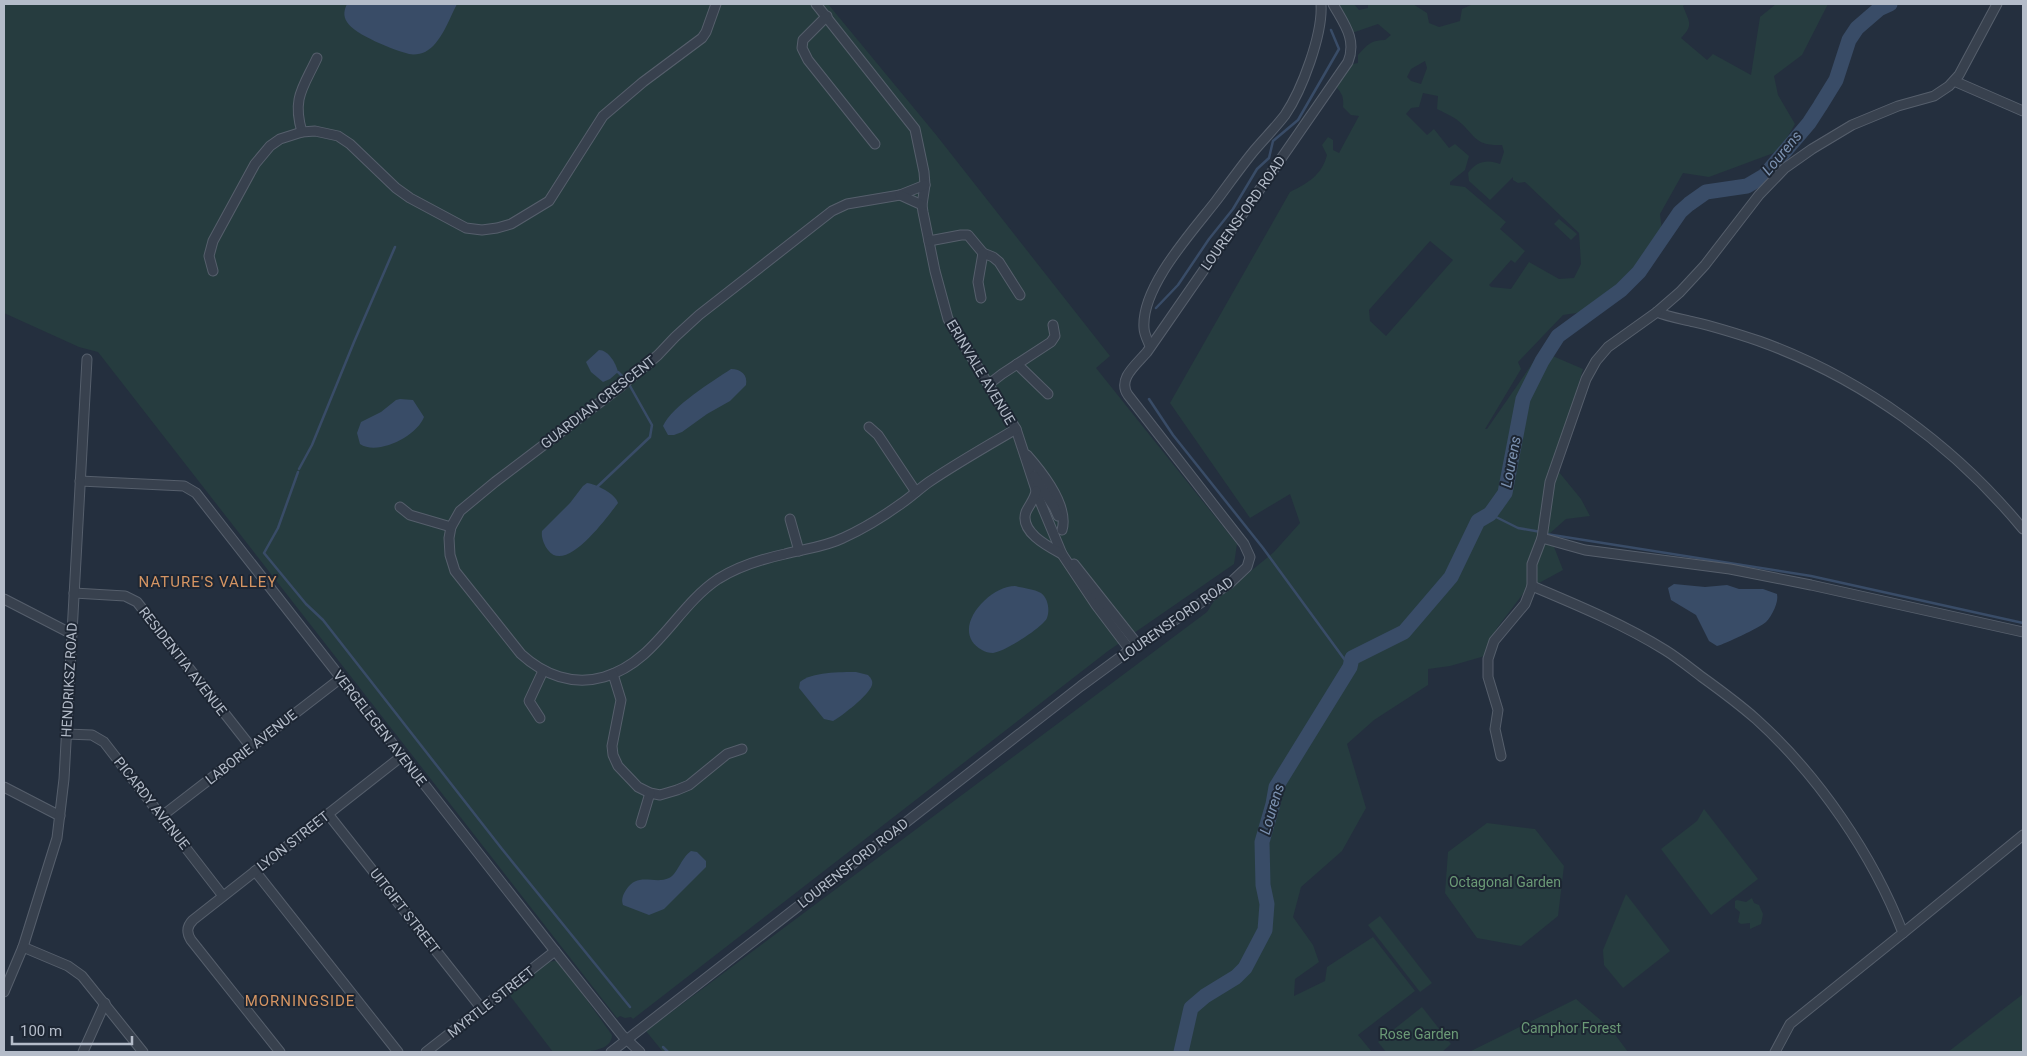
<svg xmlns="http://www.w3.org/2000/svg" width="2027" height="1056" font-family="Roboto,sans-serif">
<rect width="100%" height="100%" fill="#242f3e"/>
<g fill="#263c3f" fill-rule="evenodd">
<path d="M4,4H828L937,136L1110,356L1096,368L1237,544L1234,564L1108,651L633,1019L631,1017L625,1018L620,1016L617,1018L98,352L79,347L4,313Z"/>
<path d="M1337,4H1354L1359,10L1368,8V4H1413L1427,13L1429,23L1439,27L1460,21L1462,9L1473,4H1685L1683,6C1689,22 1694,25 1681,38L1707,60L1713,54L1751,75L1760,17L1776,4H1828L1802,55L1774,76L1778,95L1795,124L1779,151L1709,177L1683,173L1660,214L1662,230L1642,259L1622,281L1583,312L1563,315L1518,362L1521,369L1485,429H1487L1541,351L1583,369L1554,466L1581,499L1590,516L1566,519L1549,534L1563,570L1526,590L1497,628L1485,656L1450,666L1428,669V685L1374,720L1347,744L1366,808L1342,851L1301,887L1293,917L1313,945L1319,962L1295,979L1294,996L1325,981L1327,967L1373,937L1415,991L1358,1035L1372,1052H663L646,1031L1207,612L1214,601L1274,552L1300,523L1290,494L1250,518L1170,403L1290,192C1308,183 1322,175 1327,155L1322,145L1328,137L1333,140V150L1339,153L1359,116L1351,115L1343,107C1344,97 1342,93 1335,86L1353,64L1358,63V55C1367,45 1371,40 1385,40L1391,35L1378,24L1352,33ZM1425,61L1427,68L1421,84L1411,81L1407,77L1411,69ZM1423,93L1438,96L1437,109C1443,112 1450,115 1456,119C1476,134 1472,146 1502,145L1504,152L1500,164C1488,159 1476,161 1468,173L1469,181L1490,200L1513,177V180L1518,183L1525,182L1579,233L1581,264L1574,278L1559,279L1529,262L1511,289L1491,287L1489,285L1511,260L1515,263L1525,251L1500,229L1506,222L1465,187L1450,185V182L1465,170L1469,156L1455,144L1449,148L1434,129L1427,135L1406,114L1411,108L1419,107ZM1430,241L1453,260L1386,336L1370,321L1369,310Z"/>
<path d="M1559,219L1577,234L1571,240L1554,224Z"/>
<path d="M1704,809L1758,879L1711,915L1661,849L1697,821Z"/>
<path d="M1487,823L1535,829L1564,866L1558,916L1521,946L1477,938L1445,893L1448,852Z"/>
<path d="M1626,894L1670,951L1623,988L1604,965L1603,950Z"/>
<path d="M1752,898L1754,903L1759,905L1763,914L1761,924L1750,929V923L1741,924L1738,922L1740,912L1735,908V901L1737,900L1746,902Z"/>
<path d="M1380,916L1432,983L1420,992L1368,925Z"/>
<path d="M554,961H559L612,1035C612,1056 569,1052 553,1052L508,993L549,962Z"/>
<path d="M2023,994V1052H1948Z"/>
<path d="M1576,999L1611,1029L1628,1052H1469Z"/>
<path d="M1422,1007L1451,1044L1442,1052H1386L1378,1042Z"/>
</g>
<g fill="#394c67">
<path d="M347,4H457C449,19 441,44 425,52C421,54 414,55 409,54C394,50 355,35 347,22C343,16 344,10 347,4Z"/>
<path d="M599,350C608,350 616,363 618,372L610,379L603,382L591,372L586,362Z"/>
<path d="M731,369C741,369 748,375 746,385L730,401L707,414L682,432L674,435H668L663,426C672,406 713,381 731,369Z"/>
<path d="M400,399L413,400L424,417C417,436 378,456 360,444L357,433L361,422L381,412L396,400Z"/>
<path d="M587,483C596,484 616,494 618,503C608,516 566,575 548,550C544,545 541,537 542,531L570,503L583,486Z"/>
<path d="M1674,584L1705,587L1727,585L1739,589H1763L1777,594C1779,602 1772,616 1766,622C1759,628 1725,644 1717,646L1709,641L1696,615L1671,600L1668,588Z"/>
<path d="M1015,586C1023,588 1034,589 1041,593C1048,598 1050,610 1047,618C1042,628 1004,652 993,653C989,653 985,652 982,650C948,631 988,586 1015,586Z"/>
<path d="M856,672L868,675C871,678 873,681 872,685C868,696 843,715 833,721L824,719L799,688L800,682C811,672 841,672 856,672Z"/>
<path d="M691,851L697,852L706,861V867L664,909L649,915L623,905C621,899 623,895 626,890C638,871 654,885 669,878C677,875 681,858 691,851Z"/>
</g>
<g fill="none" stroke-linecap="round" stroke-linejoin="round">
<g stroke="#394c67" stroke-width="2.5">
<path d="M1156,308L1178,285L1209,239L1233,209L1257,169L1269,158L1273,141L1298,120L1339,49L1331,30"/>
<path d="M618,372L625,379"/>
<path d="M1149,399L1173,435L1263,548L1350,667"/>
<path d="M299,469L312,445L354,342L395,247"/>
<path d="M298,472L278,528L264,553L306,604L323,620L502,849L630,1007"/>
<path d="M597,487L650,437L652,425L630,386"/>
<path d="M1490,514L1518,528L1541,532"/>
<path d="M1546,534L1811,576L2023,623"/>
<path d="M663,1047L668,1052"/>
</g>
<path stroke="#394c67" stroke-width="15" d="M1181,1052L1191,1008L1205,996L1236,977L1245,968L1265,930L1267,904L1263,885L1262,842L1273,804L1276,787L1350,667L1352,658L1404,632L1451,577L1478,521L1490,514L1505,493L1523,399L1542,361L1558,336L1621,290L1639,272L1680,212L1689,204L1706,192L1747,186L1764,176L1809,123L1820,106L1836,80L1849,40L1857,28L1879,9L1890,4"/>
<defs>
<g id="street">
<path d="M816,4L915,129L924,172L925,185L922,205L923,212L935,271L948,319L1016,429L1039,499L1062,554L1096,605L1130,650"/>
<path d="M1997,4L1959,75L1949,86L1934,96L1898,106L1852,125L1812,149L1785,168L1759,195L1705,265L1680,292L1657,312C1668,317 1682,319 1694,322C1716,327 1738,334 1759,341C1862,378 1954,445 2023,529"/>
<path d="M827,16L803,40L802,48L808,60L875,144"/>
<path d="M1954,81L2023,111"/>
<path d="M302,132C292,98 303,88 317,58"/>
<path d="M925,185L900,195L847,204L832,211L699,315L675,337L658,355L620,387L495,482L460,511L451,527L449,538L450,555L455,571L521,654C544,675 573,686 604,677C656,662 676,607 718,579C737,567 762,559 785,554C804,549 825,547 843,538C863,529 884,516 902,503C911,497 919,489 929,482C957,463 987,446 1016,429"/>
<path d="M900,195L922,205"/>
<path d="M929,241L961,235H968L983,253L993,257L999,262L1020,295"/>
<path d="M213,271L209,256L213,241L255,164L270,146L280,139L302,132L315,131L338,136L350,144L396,188L410,198L466,228L482,230L497,228L511,224L549,201L603,116L643,82L702,38L706,32L716,4"/>
<path d="M981,298L978,282L983,253"/>
<path d="M1150,346C1148,341 1144,334 1144,328C1141,287 1192,232 1216,201C1228,185 1240,168 1253,152C1263,140 1275,128 1285,115C1302,90 1323,34 1321,4"/>
<path d="M1017,364L1048,394"/>
<path d="M989,384L1002,374L1051,342L1055,336L1053,325"/>
<path d="M869,427L878,435L916,492"/>
<path d="M1027,455C1042,472 1069,506 1062,530"/>
<path d="M1034,476L1054,507L1058,516"/>
<path d="M80,481L184,486L196,493L555,951L622,1035L640,1052"/>
<path d="M1036,491C1035,499 1029,505 1026,512C1019,532 1049,547 1062,554"/>
<path d="M400,507L410,515L451,527"/>
<path d="M790,519L799,551"/>
<path d="M1542,538L1585,550L1730,569L1811,585L2023,632"/>
<path d="M1074,564L1138,645"/>
<path d="M1532,586C1577,605 1623,624 1665,650C1678,658 1690,668 1702,677C1720,690 1739,704 1756,719C1818,775 1873,855 1903,933L1790,1024L1775,1052"/>
<path d="M74,593L125,596L137,602L251,747"/>
<path d="M4,599L72,634"/>
<path d="M613,674L621,700L612,746L613,755L618,766L638,787L650,793L660,795L677,790L689,785L727,754L742,749"/>
<path d="M540,718L529,701L543,671"/>
<path d="M66,734L92,735L104,742L223,896"/>
<path d="M1501,756L1495,729L1498,710L1488,677V659L1494,641L1525,604L1532,586V564L1542,538L1550,482L1586,379L1596,361L1608,347L1657,312"/>
<path d="M4,787L60,816"/>
<path d="M328,814L482,1009"/>
<path d="M162,816L341,678"/>
<path d="M641,823L650,793"/>
<path d="M255,871L398,1052"/>
<path d="M1903,933L2023,835"/>
<path d="M23,947L68,966L82,976L143,1052"/>
<path d="M4,992L23,947L57,838L64,779L87,359"/>
<path d="M83,1052L105,1003"/>
<path d="M280,1052L191,940C186,932 187,926 193,920L402,756"/>
<path d="M426,1052L555,951"/>
<path d="M611,1052L1081,686L1130,650L1229,584L1247,567L1250,557L1244,544L1128,395C1117,379 1136,365 1147,352L1348,62C1357,39 1344,24 1333,4"/>
</g>
</defs>
<use href="#street" stroke="#565f6c" stroke-width="11"/>
<use href="#street" stroke="#38414e" stroke-width="9"/>
</g>
<g text-anchor="middle" dominant-baseline="central" stroke-width="4" stroke-linejoin="round" paint-order="stroke">
<g font-size="14" fill="#b4bcc9" stroke="#1d2633">
<text transform="translate(1243 213) rotate(-55)">LOURENSFORD ROAD</text>
<text transform="translate(981 372) rotate(59)">ERINVALE AVENUE</text>
<text transform="translate(598 402) rotate(-38)">GUARDIAN CRESCENT</text>
<text transform="translate(1176 619) rotate(-35)">LOURENSFORD ROAD</text>
<text transform="translate(183 661) rotate(52)">RESIDENTIA AVENUE</text>
<text transform="translate(69 680) rotate(-87)">HENDRIKSZ ROAD</text>
<text transform="translate(380 728) rotate(52)">VERGELEGEN AVENUE</text>
<text transform="translate(251 747) rotate(-38)">LABORIE AVENUE</text>
<text transform="translate(152 803) rotate(52)">PICARDY AVENUE</text>
<text transform="translate(293 841) rotate(-38)">LYON STREET</text>
<text transform="translate(853 863) rotate(-38)">LOURENSFORD ROAD</text>
<text transform="translate(405 911) rotate(52)">UITGIFT STREET</text>
<text transform="translate(491 1002) rotate(-38)">MYRTLE STREET</text>
</g>
<g font-size="14" fill="#6b9a76" stroke="#1d2633">
<text x="1505" y="882">Octagonal Garden</text>
<text x="1571" y="1028">Camphor Forest</text>
<text x="1419" y="1034">Rose Garden</text>
</g>
<g font-size="15" font-style="italic" fill="#7c92b1" stroke="#1d2633">
<text transform="translate(1782 153) rotate(-50)">Lourens</text>
<text transform="translate(1511 462) rotate(-79)">Lourens</text>
<text transform="translate(1272 809) rotate(-73)">Lourens</text>
</g>
<g font-size="15" letter-spacing="1" fill="#d59563" stroke="#1d2633">
<text x="208" y="582">NATURE'S VALLEY</text>
<text x="300" y="1001">MORNINGSIDE</text>
</g>
</g>
<rect width="2027" height="1056" fill="none" stroke="#b4bcc9" stroke-width="10"/>
<path d="M12 1036v8h120v-8" fill="none" stroke="#b4bcc9" stroke-width="2.5"/>
<text x="20" y="1036" font-size="15" fill="#b4bcc9" stroke="#1d2633" stroke-width="4" paint-order="stroke">100 m</text>
</svg>
